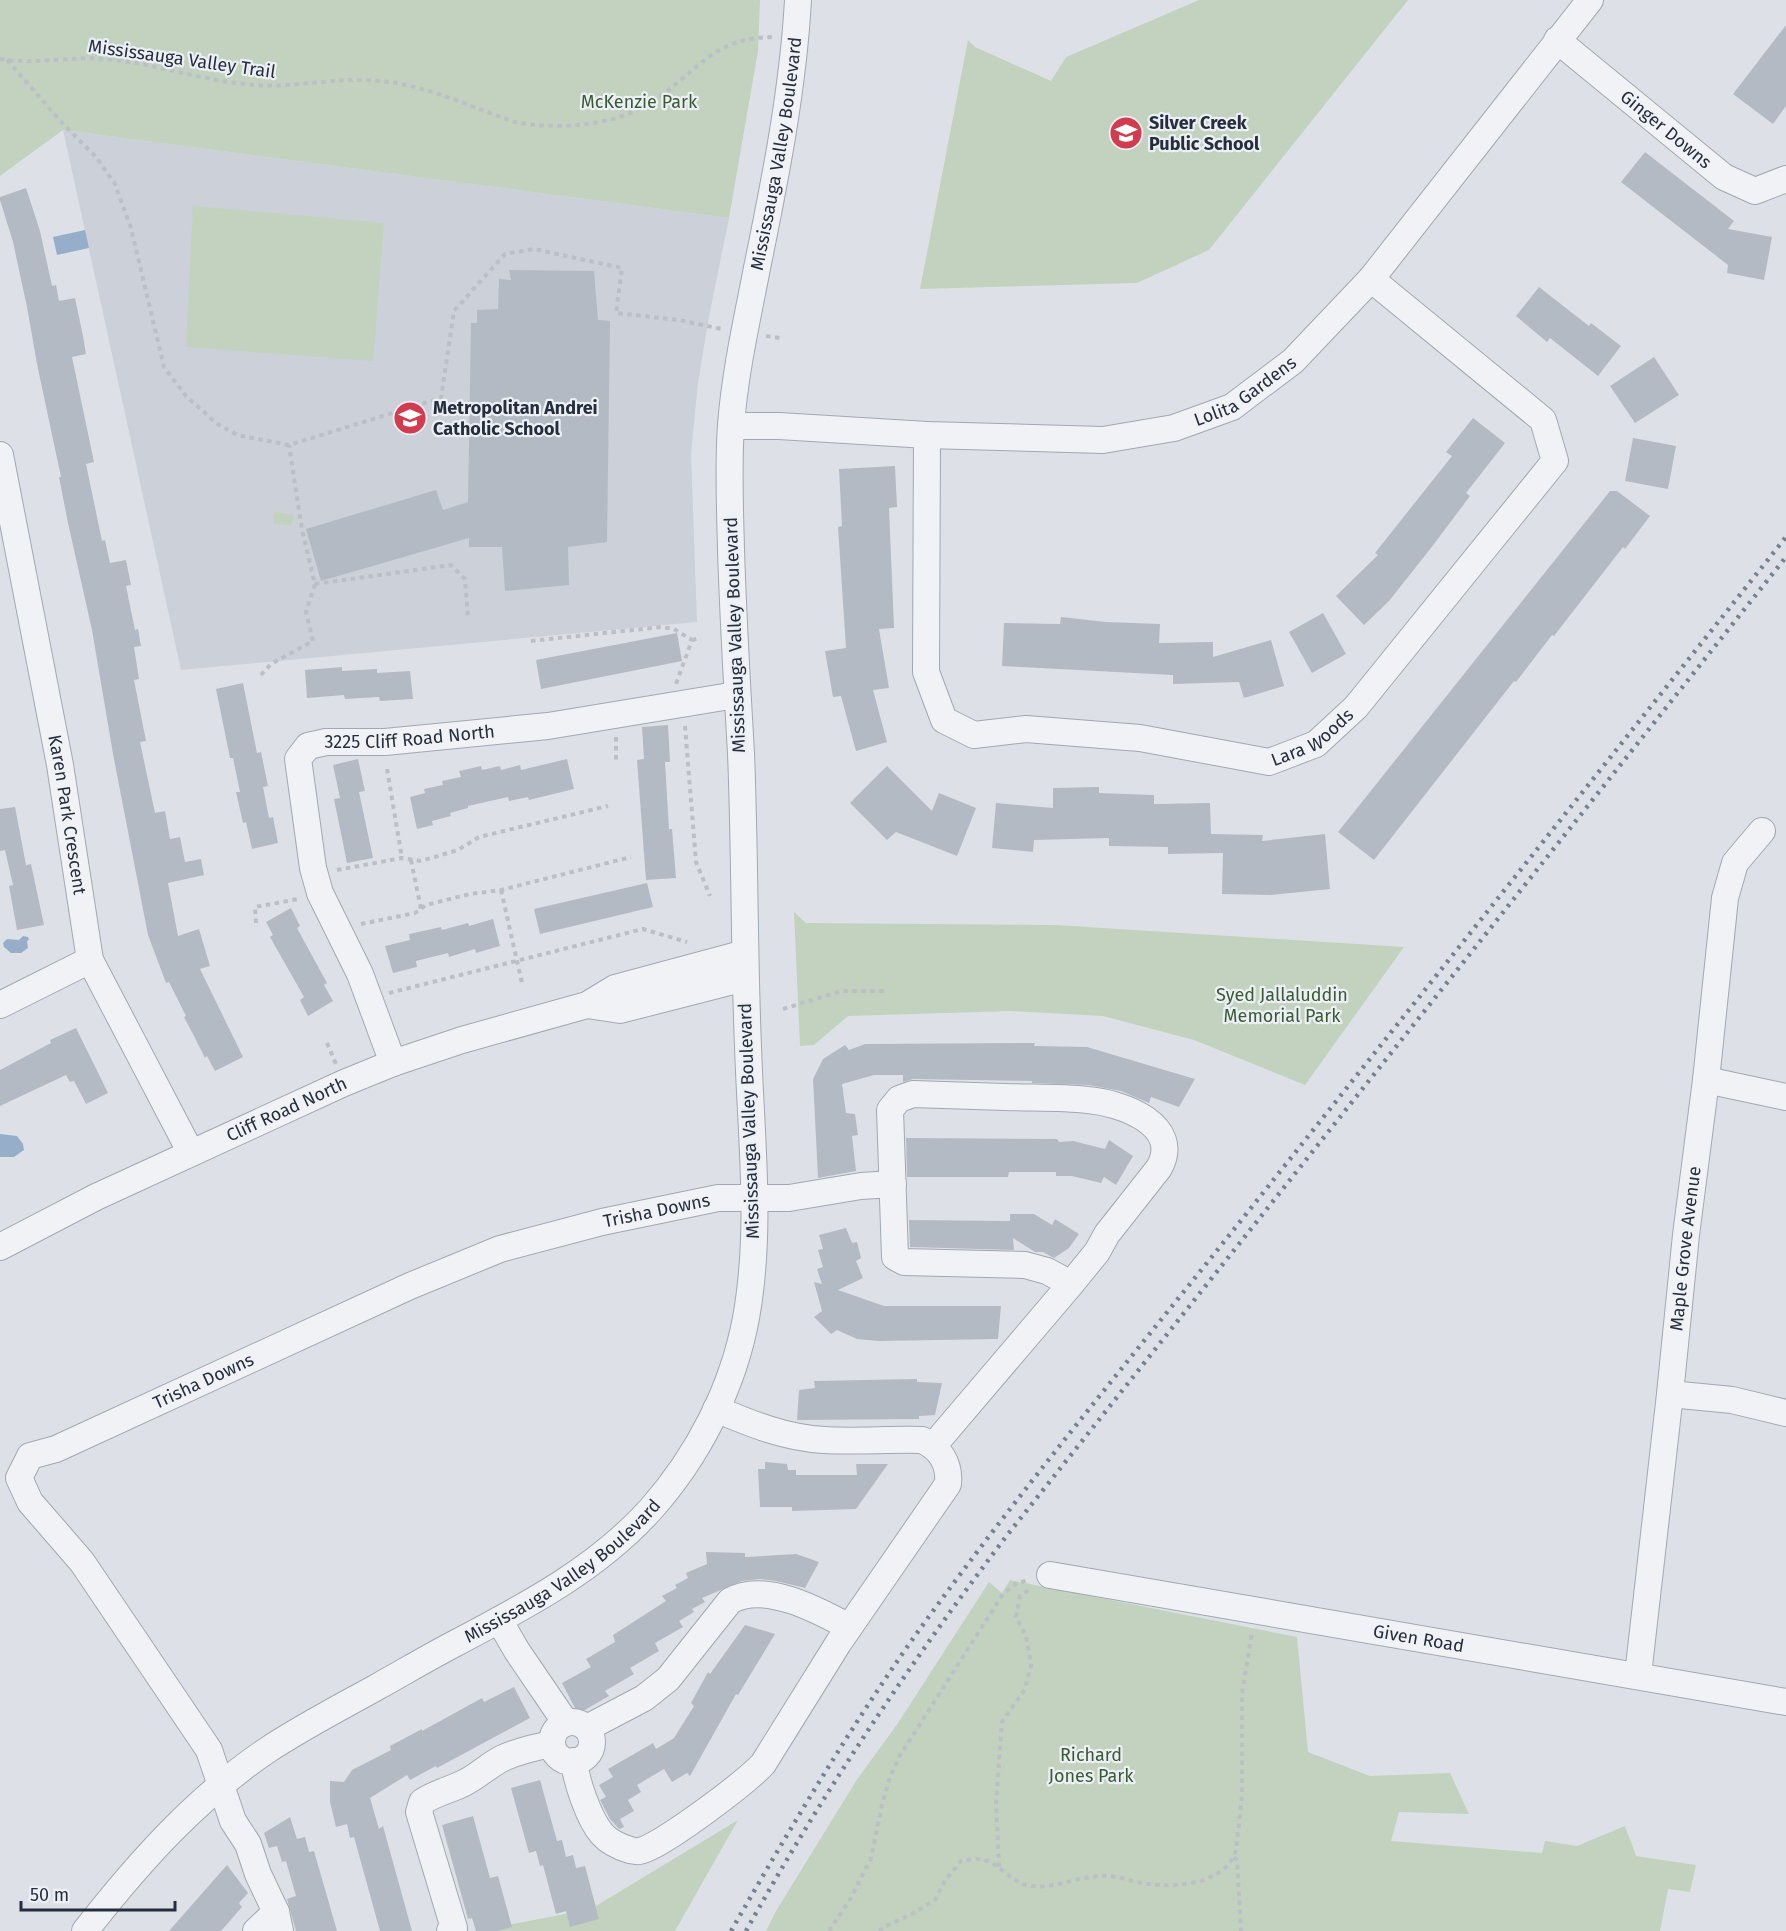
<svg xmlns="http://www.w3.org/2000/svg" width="1786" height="1931" font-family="'Fira Sans',sans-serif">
<rect width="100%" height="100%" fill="#dde1e7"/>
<path fill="#cbd0d9" d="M63,130L729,218L708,322L698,383L691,453L697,622L181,670Z"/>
<g fill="#c2d2be">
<path d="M0,0H760L758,51L729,218L63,130L0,176Z"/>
<path d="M1199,0H1408L1209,250L1137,283L920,289L968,40L975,47L1051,81L1066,57Z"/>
<path d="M193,206L384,223L373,361L186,347Z"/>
<path d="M274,512L294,515L292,526L273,523Z"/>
<path d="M794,912L806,923L1056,925L1404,947L1305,1085L1194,1040L1103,1016L1010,1011L848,1016L814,1045L800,1046Z"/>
<path d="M1010,1580L1297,1637L1308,1752L1370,1776L1450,1773L1469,1814L1399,1812L1391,1841L1542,1853L1545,1841L1577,1846L1625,1826L1636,1856L1696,1865L1690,1892L1668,1889L1660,1931H766L776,1911L856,1781L898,1723L989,1582L1002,1593Z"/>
<path d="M738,1820L675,1931H477L591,1909Z"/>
</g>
<g fill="#96aec9">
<path d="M85,230L89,248L57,255L53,237Z"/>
<path d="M23,936L28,937L29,940L27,941L28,948L21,953H11L4,947L3,943L7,939L19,940Z"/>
<path d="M0,1134L17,1136L23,1144L24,1150L14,1157H0Z"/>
</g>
<g fill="#b4bac4">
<path d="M1786,25V106L1773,124L1733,94Z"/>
<path d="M1645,152L1734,221L1728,229L1772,237L1764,280L1727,273L1728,265L1621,182Z"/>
<path d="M26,188L40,231L52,286L56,285L59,301L75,298L83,336L86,354L72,357L94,462L86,464L102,541L105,540L110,563L126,560L131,585L126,586L135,630L138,629L141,646L134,647L139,679L134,680L146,741L140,742L155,813L165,811L170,839L180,837L185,862L201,859L204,875L168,883L178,936L199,929L210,966L200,969L243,1057L215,1071L207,1056L205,1058L194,1036L184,1017L186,1016L169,982L166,983L148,935L113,754L92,630L68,523L59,477H61L37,364L27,307L13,242L0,200V197Z"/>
<path d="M509,270L594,271L598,320L610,321L607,542L568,547L569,585L505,591L502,547H469V538L321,581L306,529L436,490L443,510L468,502L471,323H477V310L498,309L499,279L511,280Z"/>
<path d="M1539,287L1589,326L1591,323L1621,346L1598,376L1550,338L1547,342L1516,316Z"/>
<path d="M1654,357L1679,395L1635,423L1610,386Z"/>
<path d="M1473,418L1505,443L1466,493L1470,496L1431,548L1389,601L1364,625L1336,596L1378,555L1375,553L1452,456L1446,452Z"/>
<path d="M1633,438L1676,446L1668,489L1625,481Z"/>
<path d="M895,466L897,507L889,508L894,628L879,629L889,688L873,690L887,742L856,751L841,696L833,697L825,651L846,648L838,527L842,526L839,469Z"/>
<path d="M1610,491H1617L1650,516L1625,549L1623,547L1554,636L1552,635L1516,682L1514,681L1374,860L1338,832Z"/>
<path d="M1323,613L1346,654L1312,673L1289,632Z"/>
<path d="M1061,617L1106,622L1160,624L1159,643L1213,642V657L1271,640L1284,686L1244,698L1239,682L1173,684V675L1002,666L1004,623L1060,624Z"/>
<path d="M677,633L682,661L541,689L536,660Z"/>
<path d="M342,667V671L377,669V673L410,671L413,699L380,701L379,697L345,699L344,695L307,698L305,670Z"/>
<path d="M243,683L257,753L261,752L268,786L263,787L269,818L273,817L278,843L252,849L246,822L243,823L236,792H240L233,758H230L216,689Z"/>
<path d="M668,725L670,762H665L669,829H672L676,878L646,880L637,760L644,759L642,727Z"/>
<path d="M358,759L365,791L359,792L373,858L347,863L334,799L340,798L333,765Z"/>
<path d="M567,759L574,789L529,800L528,797L509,801L508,797L468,806V808L450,813L451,816L432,821L433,825L417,829L410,797L425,793L424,789L443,785L442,781L461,777L459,771L481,766L482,770L500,766L501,770L520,765L521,770Z"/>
<path d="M887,766L932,811L939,793L976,808L957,856L896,832L887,840L850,803Z"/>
<path d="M1099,787V793L1154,795V804L1210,803L1211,834L1263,835L1262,841L1325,834L1330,889L1271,895L1222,894L1223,853L1168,854V847L1109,846V838L1034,840L1033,852L992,848L996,803L1053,808V788Z"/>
<path d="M15,807L26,865L31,864L44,925L17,930L9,886L13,885L5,850L0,851V809Z"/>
<path d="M647,883L653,907L540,934L534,909Z"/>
<path d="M291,908L300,926L297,928L327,983L324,985L333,1001L308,1016L300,1000L304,997L270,937L273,935L266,922Z"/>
<path d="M493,919L500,946L476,953L475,949L449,957L448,953L416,961L417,967L393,973L385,946L410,940L409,934L441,927L442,930L468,923L469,926Z"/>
<path d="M76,1028L108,1093L86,1104L74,1081L70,1082L66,1075L0,1106V1070L51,1043L50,1040Z"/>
<path d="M1035,1043L1034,1046L1087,1047L1195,1079L1179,1107L1151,1097L1149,1103L1121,1091L1089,1085L1032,1083V1081L913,1079L903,1082V1075H874L842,1084L846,1113L855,1114L858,1135L852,1136L856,1171L818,1178L813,1079L823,1059L845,1045L849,1050L865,1044Z"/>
<path d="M906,1138L1057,1139L1059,1142L1073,1141L1105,1149L1109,1140L1133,1156L1116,1185L1104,1177L1101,1183L1072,1176H1056V1172H1009L1008,1177H907Z"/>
<path d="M1010,1214H1034L1052,1225L1055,1219L1079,1234L1069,1248L1054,1258L1043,1252H1035L1013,1238L1014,1250L910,1247L909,1220L1010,1221Z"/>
<path d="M846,1228L852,1243L857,1242L861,1258L856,1261L863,1278L838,1290L884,1306H1001L998,1339L879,1341L857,1339L837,1330L831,1334L814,1317L822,1311L814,1282L822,1284L817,1269L823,1267L818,1250L823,1249L819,1235Z"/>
<path d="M917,1379V1382L942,1383L935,1415L919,1416V1419L797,1420L799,1390L815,1388L814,1381Z"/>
<path d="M765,1462L787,1464L788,1470H796V1475H857L856,1464H888L856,1509L792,1511V1507H760L758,1469H765Z"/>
<path d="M706,1552L745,1553V1557L796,1554L819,1562L805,1588L776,1581L760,1579L742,1581L702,1598L705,1602L692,1609L694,1612L679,1621L683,1627L655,1643L659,1651L630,1668L634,1674L605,1691L609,1696L578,1714L562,1683L591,1667L586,1659L615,1642L613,1635L666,1601L662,1596L677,1588L675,1585L688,1578L686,1573L707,1564Z"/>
<path d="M745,1625L775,1634L738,1695L736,1694L690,1776L687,1773L672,1782L664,1769L637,1785L641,1792L628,1800L634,1811L620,1819L624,1827L619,1829L610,1819L600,1800L606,1797L599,1785L613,1777L608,1769L653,1743L656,1749L674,1738L694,1706L691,1703L708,1672L710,1674Z"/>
<path d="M514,1687L530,1718L437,1768L436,1766L410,1780L407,1775L370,1798L379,1829L383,1826L412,1931H380L354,1837L350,1838L347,1824L336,1827L330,1802V1781L344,1782L352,1770L391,1750L390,1746L422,1729V1731L482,1698L484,1702Z"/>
<path d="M540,1780L557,1841L562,1840L566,1857L573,1855L576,1868L585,1866L599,1919L570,1927L566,1911L556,1914L543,1865L540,1866L536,1851L529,1853L511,1788Z"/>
<path d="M473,1816L490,1878L498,1876L512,1927L497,1931H476L472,1918L468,1919L442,1825Z"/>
<path d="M290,1817L297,1839L305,1837L309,1852L314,1851L337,1931H296L287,1899L296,1896L286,1861L282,1862L277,1846L269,1848L264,1833Z"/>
<path d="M227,1865L248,1893L239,1903L242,1907L221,1931H169Z"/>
</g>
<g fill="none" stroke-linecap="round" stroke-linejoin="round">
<defs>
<g id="minor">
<path id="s1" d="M1557,40L1724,177L1755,191L1786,179"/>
<path id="s2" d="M731,426H779L927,435L1103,440L1174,428L1232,407L1293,361L1371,279L1590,0"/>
<path id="s3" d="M927,435L926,672L944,720L974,735L1026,729L1140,738L1269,762L1316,744L1356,707L1555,461L1543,420L1371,279"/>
<path id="s4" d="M0,455L60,765L90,960L191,1153"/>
<path d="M0,1005L90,960"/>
<path d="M587,1005L620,1010L745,978"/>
<path id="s5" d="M393,1063L360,974L320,893L313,868L298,759L308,746L326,742H385L548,726L736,695"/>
<path d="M1706,1080L1786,1097"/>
<path id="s6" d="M0,1247L96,1197L344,1083L393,1063L462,1040L587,1005L615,988L745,953"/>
<path d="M1670,1394L1732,1400L1786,1413"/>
<path d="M934,1445L1071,1284L1097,1252L1107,1234L1159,1168C1183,1125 1122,1103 1088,1100C1061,1097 1033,1098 1005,1097C975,1096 944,1095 913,1094L899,1099L890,1110L895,1257L904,1262L1025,1265L1047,1271L1071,1284"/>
<path id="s7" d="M1050,1575L1786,1702"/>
<path d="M499,1620L517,1651L566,1723"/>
<path id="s8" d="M1638,1675L1670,1394L1686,1235L1706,1080L1725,898L1735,863L1762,831"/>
<circle cx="572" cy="1742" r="20"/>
<path d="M587,1728L644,1698L668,1679L730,1601C764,1581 818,1610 849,1627"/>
<path d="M574,1761C576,1781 589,1819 602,1834C609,1842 620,1847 630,1850C631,1850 637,1852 639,1851C660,1848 746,1782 763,1764L839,1642L948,1484C950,1464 940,1448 922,1440C889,1439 856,1442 824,1440C786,1438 751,1424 716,1409"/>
<path id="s9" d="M85,1931C139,1862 196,1798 269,1749C304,1726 341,1707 377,1687C404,1672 429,1657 456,1643C526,1606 597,1569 651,1509C698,1456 733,1388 746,1318C762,1230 751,1137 748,1047C744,949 745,851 741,753C737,685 733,617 731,549C730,508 728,466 731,425C735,372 747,320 757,268C775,180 793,90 798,0"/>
<path d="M256,1931L276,1912"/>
<path id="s10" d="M280,1931L276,1912L258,1874L248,1844L233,1821L209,1750L82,1562L30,1502L19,1478L30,1456L56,1449L410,1286L500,1249L602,1222L718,1198H789L861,1186L893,1184"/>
<path d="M450,1931L454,1928L419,1812L422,1802C435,1793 450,1790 464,1783C478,1776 489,1765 503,1758C519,1751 535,1747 552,1744"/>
</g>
</defs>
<use href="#minor" stroke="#a2a8b1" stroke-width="28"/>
<g stroke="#bbbfc6" stroke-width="4" stroke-dasharray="4.5 4.5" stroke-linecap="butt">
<path d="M0,59C34,65 70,56 105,59C152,63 197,79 244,84C290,90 335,76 380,81C427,85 472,108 515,122C554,130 611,126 645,106C695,77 709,37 774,37"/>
<path d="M7,60L64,125L96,157L115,184L131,228L164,367L186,396L216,423L237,435L289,445L441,398L454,311L505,254L534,249L622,268L616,313L679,320L722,329"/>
<path d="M766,336L780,338"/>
<path d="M315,584L451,565L465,579L468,617"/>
<path d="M692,640L700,638"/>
<path d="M531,641L661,627L674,629L692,640L676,684"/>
<path d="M261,675L271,664L313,641L306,612L315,584L302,530L289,445"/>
<path d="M685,726L696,862L710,896"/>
<path d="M616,737V760"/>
<path d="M387,769L402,858"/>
<path d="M411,860L421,909"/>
<path d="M337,870L402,858L421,861L458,850L479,837L608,806"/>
<path d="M501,890L522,983"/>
<path d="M256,923L255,907L298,899"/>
<path d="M361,924L415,913L426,905L470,894L501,890L631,857"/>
<path d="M389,993L643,929L687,942"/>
<path d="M783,1009L841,991H888"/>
<path d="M327,1043L336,1064"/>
<path d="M1234,1857L1237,1860L1241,1931"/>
<path d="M999,1867L996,1804L1002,1722L1025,1689L1031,1665L1026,1636L1016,1617L1020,1596L1032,1588"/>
<path d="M829,1931L851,1898L871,1858L882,1805L890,1777L899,1757L1003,1594L1017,1583L1029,1580"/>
<path d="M879,1931L888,1925L912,1914L935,1900L946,1879L961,1861C966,1861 974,1858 979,1859C1000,1861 1010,1884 1031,1886C1058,1889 1082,1874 1109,1876C1122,1877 1136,1883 1149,1884C1178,1888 1227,1883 1236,1850L1242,1796V1694L1252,1632"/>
</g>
<use href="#minor" stroke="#f0f2f6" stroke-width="26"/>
<g stroke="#768091" stroke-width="4.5" stroke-dasharray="3 6" stroke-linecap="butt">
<path d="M731,1931C788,1832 846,1734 912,1640C1016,1495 1132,1357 1243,1218C1424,991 1605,764 1786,537"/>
<path d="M746,1931C823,1792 912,1660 1008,1534L1786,557"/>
</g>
</g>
<defs>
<symbol id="school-disc" viewBox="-11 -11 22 22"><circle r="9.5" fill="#d23c4f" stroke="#ecf0f5"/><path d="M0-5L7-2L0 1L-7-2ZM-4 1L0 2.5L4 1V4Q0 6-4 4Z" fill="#fff"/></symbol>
</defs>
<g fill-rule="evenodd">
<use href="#school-disc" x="1107" y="114" width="38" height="38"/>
<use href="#school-disc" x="391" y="399" width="38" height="38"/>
</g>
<g text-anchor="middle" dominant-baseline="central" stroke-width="4.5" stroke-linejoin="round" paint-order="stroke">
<g font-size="18" fill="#262e3e" stroke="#ecf0f5">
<text transform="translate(182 59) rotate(8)">Mississauga Valley Trail</text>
<text stroke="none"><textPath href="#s1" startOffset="141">Ginger Downs</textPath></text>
<text stroke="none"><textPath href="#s9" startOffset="2098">Mississauga Valley Boulevard</textPath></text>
<text stroke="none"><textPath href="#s2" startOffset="525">Lolita Gardens</textPath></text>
<text transform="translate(735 635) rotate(-92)">Mississauga Valley Boulevard</text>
<text stroke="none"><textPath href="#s3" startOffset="670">Lara Woods</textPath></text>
<text stroke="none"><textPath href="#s5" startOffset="440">3225 Cliff Road North</textPath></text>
<text stroke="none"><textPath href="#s4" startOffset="366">Karen Park Crescent</textPath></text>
<text stroke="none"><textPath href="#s6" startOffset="318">Cliff Road North</textPath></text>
<text transform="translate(749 1121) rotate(-92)">Mississauga Valley Boulevard</text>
<text stroke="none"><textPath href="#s10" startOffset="1228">Trisha Downs</textPath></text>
<text stroke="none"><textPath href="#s8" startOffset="429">Maple Grove Avenue</textPath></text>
<text stroke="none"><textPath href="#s10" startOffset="742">Trisha Downs</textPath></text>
<text stroke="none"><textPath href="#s9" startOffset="604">Mississauga Valley Boulevard</textPath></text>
<text stroke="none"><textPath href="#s7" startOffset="374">Given Road</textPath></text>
</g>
<g font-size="18" fill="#395a33" stroke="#ecf0f5">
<text x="639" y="102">McKenzie Park</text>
<text x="1282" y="995">Syed Jallaluddin<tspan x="1282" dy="21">Memorial Park</tspan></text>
<text x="1091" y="1755">Richard<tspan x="1091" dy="21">Jones Park</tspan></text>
</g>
<g font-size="18" font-weight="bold" fill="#262e3e" stroke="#ecf0f5" text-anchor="start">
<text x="1149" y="123">Silver Creek<tspan x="1149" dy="21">Public School</tspan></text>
<text x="433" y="408">Metropolitan Andrei<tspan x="433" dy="21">Catholic School</tspan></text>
</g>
</g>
<path d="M21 1901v9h154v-9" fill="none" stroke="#262e3e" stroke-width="3"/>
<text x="30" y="1901" font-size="18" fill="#262e3e" stroke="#ecf0f5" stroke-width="4.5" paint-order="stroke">50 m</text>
</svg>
